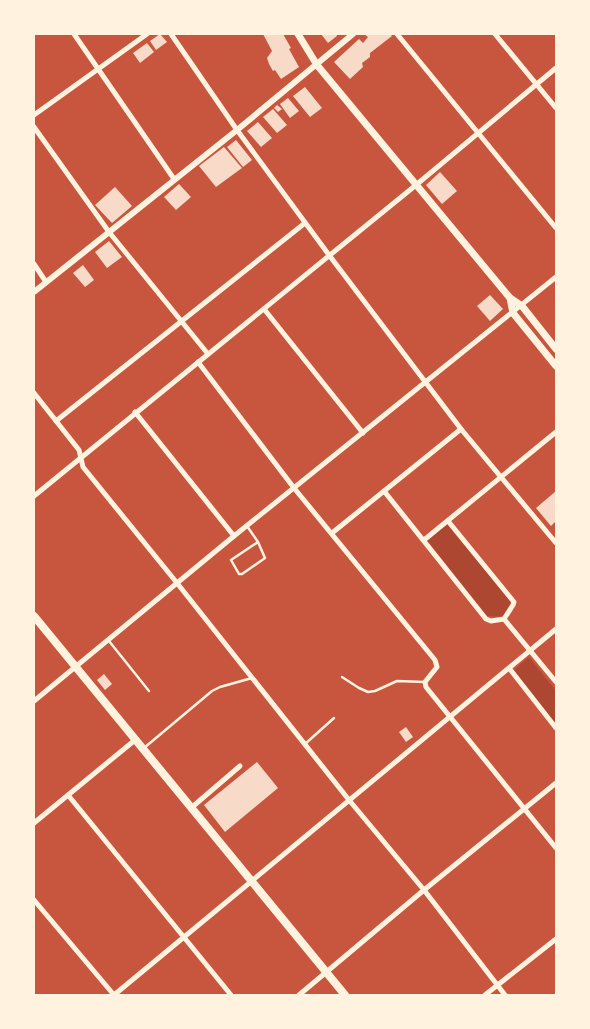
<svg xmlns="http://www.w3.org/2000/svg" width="590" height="1029" font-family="'Roboto Condensed',sans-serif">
<rect width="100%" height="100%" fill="#c8553d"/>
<g fill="#ae4732">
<path d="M447,524L511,602L503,617L487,616L427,540Z"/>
<path d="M529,657L556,691V724L515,674L514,670Z"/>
</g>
<g fill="#f7dbc8">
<path d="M160,34L167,42L156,50L150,41Z"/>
<path d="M263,34H283L291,48L289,49L299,67L281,79L275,70L273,71L269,64L267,58L272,51Z"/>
<path d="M321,34H336L337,36L328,43Z"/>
<path d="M364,34H390L392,36L370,53V57L362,63L363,67L350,79L334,62L359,39L363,43L368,37Z"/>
<path d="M147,43L154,52L140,63L133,53Z"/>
<path d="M305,87L322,108L310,117L293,96Z"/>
<path d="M288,98L299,111L290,118L280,104Z"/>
<path d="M277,105L282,109L278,112L274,108Z"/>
<path d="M273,109L287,125L277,133L263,117Z"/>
<path d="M258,122L272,138L261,147L247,131Z"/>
<path d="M236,140L252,160L243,167L227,147Z"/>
<path d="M224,147L242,168L216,187L199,166Z"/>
<path d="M440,172L457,191L442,204L426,185Z"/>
<path d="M179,184L191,197L176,210L164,197Z"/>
<path d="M115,187L132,206L112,223L95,205Z"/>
<path d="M109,241L122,257L107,268L95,252Z"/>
<path d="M83,265L94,280L85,287L73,273Z"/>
<path d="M490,295L503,309L490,321L477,306Z"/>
<path d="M556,491V521L551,526L536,508Z"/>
<path d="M104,674L112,684L105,690L97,680Z"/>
<path d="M406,727L413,737L406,742L399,732Z"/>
<path d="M257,762L278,788L225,832L204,805Z"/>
</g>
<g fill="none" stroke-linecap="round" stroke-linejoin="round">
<g stroke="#fff3e0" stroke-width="2.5">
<path d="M247,526L258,542L265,558L242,574H239L231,560L258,542"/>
<path d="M109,641L149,691"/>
<path d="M342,677L359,688L368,692L375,691L397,681L425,682"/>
<path d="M305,744L334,718"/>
<path d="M144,748L212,691L220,687L252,678"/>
</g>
<g stroke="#fff3e0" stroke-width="5">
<path d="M74,34L174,179"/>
<path d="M171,34L237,130L329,255L461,429L556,543"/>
<path d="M397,34L556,228"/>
<path d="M495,34L556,108"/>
<path d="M34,115L147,34"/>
<path d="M34,127L109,232L208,354"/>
<path d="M34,264L46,282"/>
<path d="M264,309L363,433"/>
<path d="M198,362L294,488L435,660L437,667L425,682L426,687L556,848"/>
<path d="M34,393L79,450L83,467L177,583L349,800L424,890L505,995"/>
<path d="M135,412L234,536"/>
<path d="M56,421L305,223"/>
<path d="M384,491L486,619L491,621L504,619L513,605L514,602L448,521"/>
<path d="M34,496L416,185L556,68"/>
<path d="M332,533L461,429"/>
<path d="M424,540L556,432"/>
<path d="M504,619L556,682"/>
<path d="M509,668L556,728"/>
<path d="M34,701L234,536L556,277"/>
<path d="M68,795L231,995"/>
<path d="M191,808L240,766"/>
<path d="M34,823L135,740"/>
<path d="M34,900L114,995"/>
<path d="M114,995L556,629"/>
<path d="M299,995L424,890L556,783"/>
<path d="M485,995L556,939"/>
</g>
<path stroke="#fff3e0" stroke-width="6" d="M34,292L237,130L353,34"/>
<g stroke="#fff3e0" stroke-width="7">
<path d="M298,34L317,65L510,298L522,306L556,349"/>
<path d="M510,298L513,313L556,366"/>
</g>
<path stroke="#fff3e0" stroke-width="8" d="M34,616L345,995"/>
</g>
<rect width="590" height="1029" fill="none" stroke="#fff3e0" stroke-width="70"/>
</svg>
